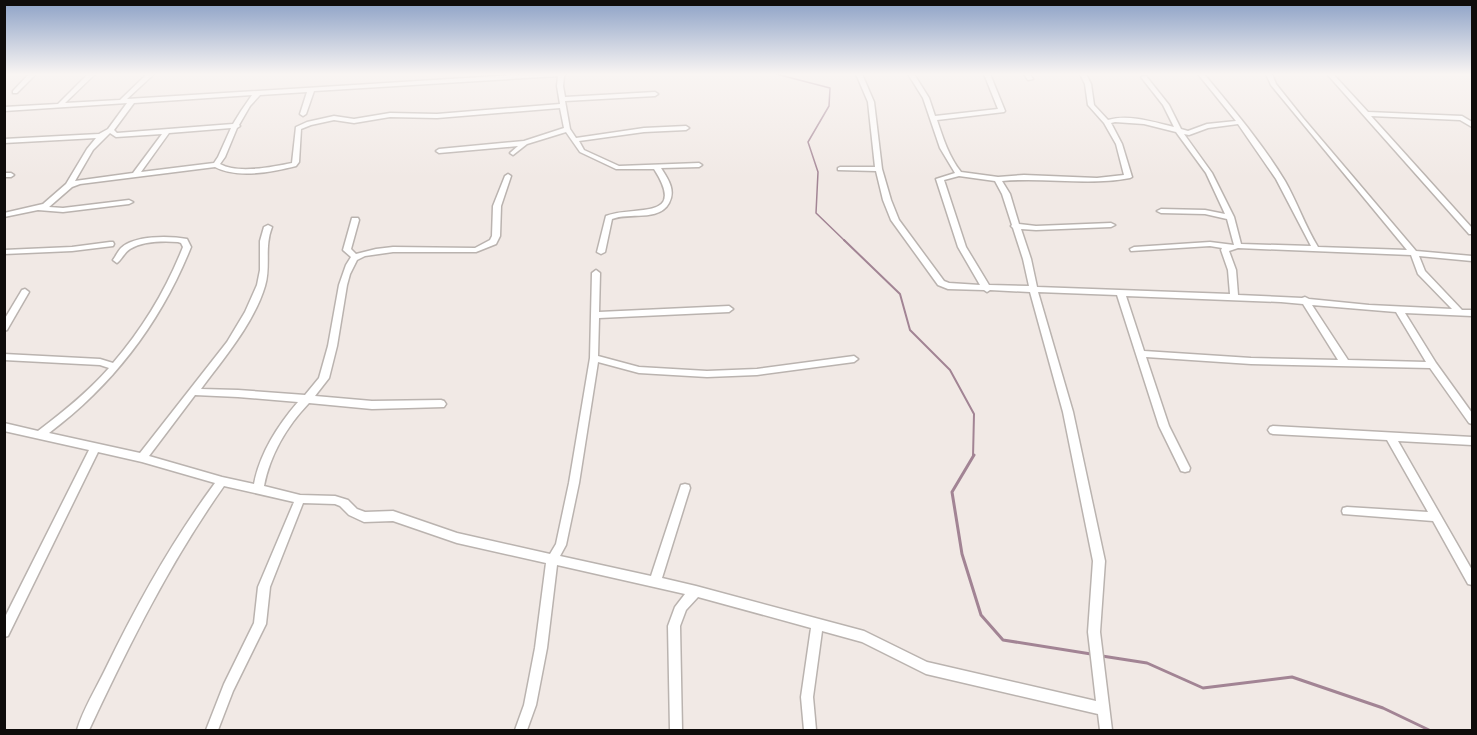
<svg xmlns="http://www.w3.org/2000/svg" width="1477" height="735" font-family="Signika,sans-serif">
<rect width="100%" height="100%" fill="#f1e9e5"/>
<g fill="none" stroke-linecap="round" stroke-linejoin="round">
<path stroke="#a28494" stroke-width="1.5" d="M776,74L830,88L829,106L808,142L818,172L816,213L845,241"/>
<path stroke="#a28494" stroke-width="2" d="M844,240L900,294L910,330L950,370L974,414L973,457"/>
<g stroke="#a28494" stroke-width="3">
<path d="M974,455L952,492L962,554L981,615L1003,640L1091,654"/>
<path d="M1102,656L1147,663L1203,688L1292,677L1383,708L1429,730"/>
</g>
<defs>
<g id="street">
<path d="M29,74H36L17,93H13V91Z"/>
<path d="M88,74H95L65,103L120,100L147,74H154L127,99L531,74H566L564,76L563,86L565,97L655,92L658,94L655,96L565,101L570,129L576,138L644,128L686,126L689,128L686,130L644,132L579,141L584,150L619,166L699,163L702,165L699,167L661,168C668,179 676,190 669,203C659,222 629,212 612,219L605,252L601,254L597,252L606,216C634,205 688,222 654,169H616L580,152L566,132L527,144L513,155L510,153L518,146L439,153L436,151L439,149L524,141L564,128L560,108L437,118L390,117L354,123L334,120L311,125L301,129L299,162L296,166C272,172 238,179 215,167L80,184L72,187L49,207L63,208L129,200L133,202L129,204L63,212L38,210L4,217V213L43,204L66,184L87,149L96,138L4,143V139L99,134L108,129L127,103L4,111V107L58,104ZM558,76L557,86L560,104L437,114L390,113L354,119L334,116L307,122L296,127L292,163C272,167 238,174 220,164L225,157L237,128L240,126L239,125L250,106L260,95L307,92L300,114L303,116L306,114L314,91ZM252,95L241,111L233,124L117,133L114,130L134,103ZM231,128L218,157L214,163L141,172L169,133ZM110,133L116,137L162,134L133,173L75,181L93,150Z"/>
<path d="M856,74H862L874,102L882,169L891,200L899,220L944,281L949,283L980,285L958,247L936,179L955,173L940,148L923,98L908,74H914L929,98L935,116L998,109L984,74H990L1005,111L1004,112L937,120C943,138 949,157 961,172L998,177L1024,175L1097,178L1124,175L1116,144L1104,123L1088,105L1085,84L1080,74H1086L1091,84L1094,105L1108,120C1129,114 1153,122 1174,127L1163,105L1141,77L1146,76L1169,105L1181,129L1188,131L1207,124L1236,121L1198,74H1204C1232,108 1262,143 1285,181C1297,202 1305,226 1318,247L1407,250L1271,85L1266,74H1272L1276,84L1303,118L1416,251L1472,256V261L1419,256L1425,271L1462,310H1472V316L1405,313L1436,363L1472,413V424L1469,423L1430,368L1251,364L1146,357L1169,426L1190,468L1189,471L1185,472L1181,471L1159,426L1117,295L1038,292L1073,412L1105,561L1100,632L1112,730H1100L1098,714L926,674L862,642L822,631L813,697L816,730H804L801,697L811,628L698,597L686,610L680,626L682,730H670L668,626L675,607L685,594L557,565L547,648L536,705L527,730H515L524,705L535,648L546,563L457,543L393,521L364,522L349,515L340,506L335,504L303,503L270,587L266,624L233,691L218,730H206L224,684L254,623L258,587L294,502L224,486C170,562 129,645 89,730H77C83,709 96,689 106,668C137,604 172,541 215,483L142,462L98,452L8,636L4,637V619L89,450L4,431V423L38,431C63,412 88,392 109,368L100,365L4,360V354L100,359L113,363C143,328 166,290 183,247L181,243L178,242C163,241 143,241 130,249C124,253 122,259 117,263L113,260C116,256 118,251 121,248C135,235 170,236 187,239L191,247C161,322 113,385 49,433L140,453L227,342L245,312L257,285L260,270V241L264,227L268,225L272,227C264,247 271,267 265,286C254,323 224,358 201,389L238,390L305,395L319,378L328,346L339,285L346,265L351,257L343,250L352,218H358L359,220L351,249L356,254L376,249L393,247L475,248L490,240L492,236L493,206L505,176L508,174L511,176L501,206L500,236L496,244L476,252H393L365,256L357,260L350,274L347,285L337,346L329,378L315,396L372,401L441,400L444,401L446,404L444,407L372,409L309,403C287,426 270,455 264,486L300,495L335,496L348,500L357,509L365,512L393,511L457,533L550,554L556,544L569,483L590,358L592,273L596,270L600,273L599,312L729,306L733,309L729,312L599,318L598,356L639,367L707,371L757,369L854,356L858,359L854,362L757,375L707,377L639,373L598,362L579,483L566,545L560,556L651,576L680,488L681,485L685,484L689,485L690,488L662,578L696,586L864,631L927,662L1096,701L1088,632L1093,561L1063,412L1030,292L990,290L987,292L984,290L948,289L938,285L891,220L883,200L876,171L838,170V168L840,167H875L868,102ZM1115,122L1144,124L1176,132L1206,173L1225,214L1205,210L1161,209L1157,211L1161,213L1205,214L1227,219L1234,245L1210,242L1134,247L1130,249L1131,251L1210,246L1222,248L1221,250L1228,270L1230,294L1037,287L1031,259L1021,229L1036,230L1111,227L1115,225L1111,223L1036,226L1019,224L1010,194L1002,181C1045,177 1088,186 1130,178L1132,177L1122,144L1111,123ZM1238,124L1276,179L1311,246L1241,244L1234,217L1212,173L1184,134L1189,135L1208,128ZM959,176L995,181L1002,194L1012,225L1011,226L1013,228L1023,259L1029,286L989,285L966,247L944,180ZM1238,248L1411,255L1418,274L1452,309L1369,305L1309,299L1305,297L1302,298L1238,295L1236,270L1229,251ZM1126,296L1281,302L1303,304L1338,360L1251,358L1144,351ZM1312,305L1396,312L1426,362L1348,360ZM195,395L238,397L298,402C278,425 260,453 254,484L222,477L149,456Z"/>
<path d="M1024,74H1030L1033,79L1028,80Z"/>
<path d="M1327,74H1333L1368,112L1462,116L1472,122V127L1460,120L1371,116L1472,228V234H1469Z"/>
<path d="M4,173H11L14,175L11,177H4Z"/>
<path d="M110,242H113L114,244L113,246L72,251L4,254V250L72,247Z"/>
<path d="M25,289L29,292L7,330L4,331V320L22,290Z"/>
<path d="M1273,426L1472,437V445L1398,441L1472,570V585L1468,584L1433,521L1343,514L1342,511L1343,508L1347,507L1428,512L1387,440L1273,434L1270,433L1268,430L1270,427Z"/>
</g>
</defs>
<use href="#street" stroke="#bab3af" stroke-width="3"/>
<use href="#street" fill="#fff" fill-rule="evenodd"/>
</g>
<linearGradient id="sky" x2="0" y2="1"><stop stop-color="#8ca1c6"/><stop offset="0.42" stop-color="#f9f5f3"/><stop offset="1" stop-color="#f9f5f3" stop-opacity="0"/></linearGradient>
<rect width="1477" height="177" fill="url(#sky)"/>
<rect width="1477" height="735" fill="none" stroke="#0f0c0b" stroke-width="12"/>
</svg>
